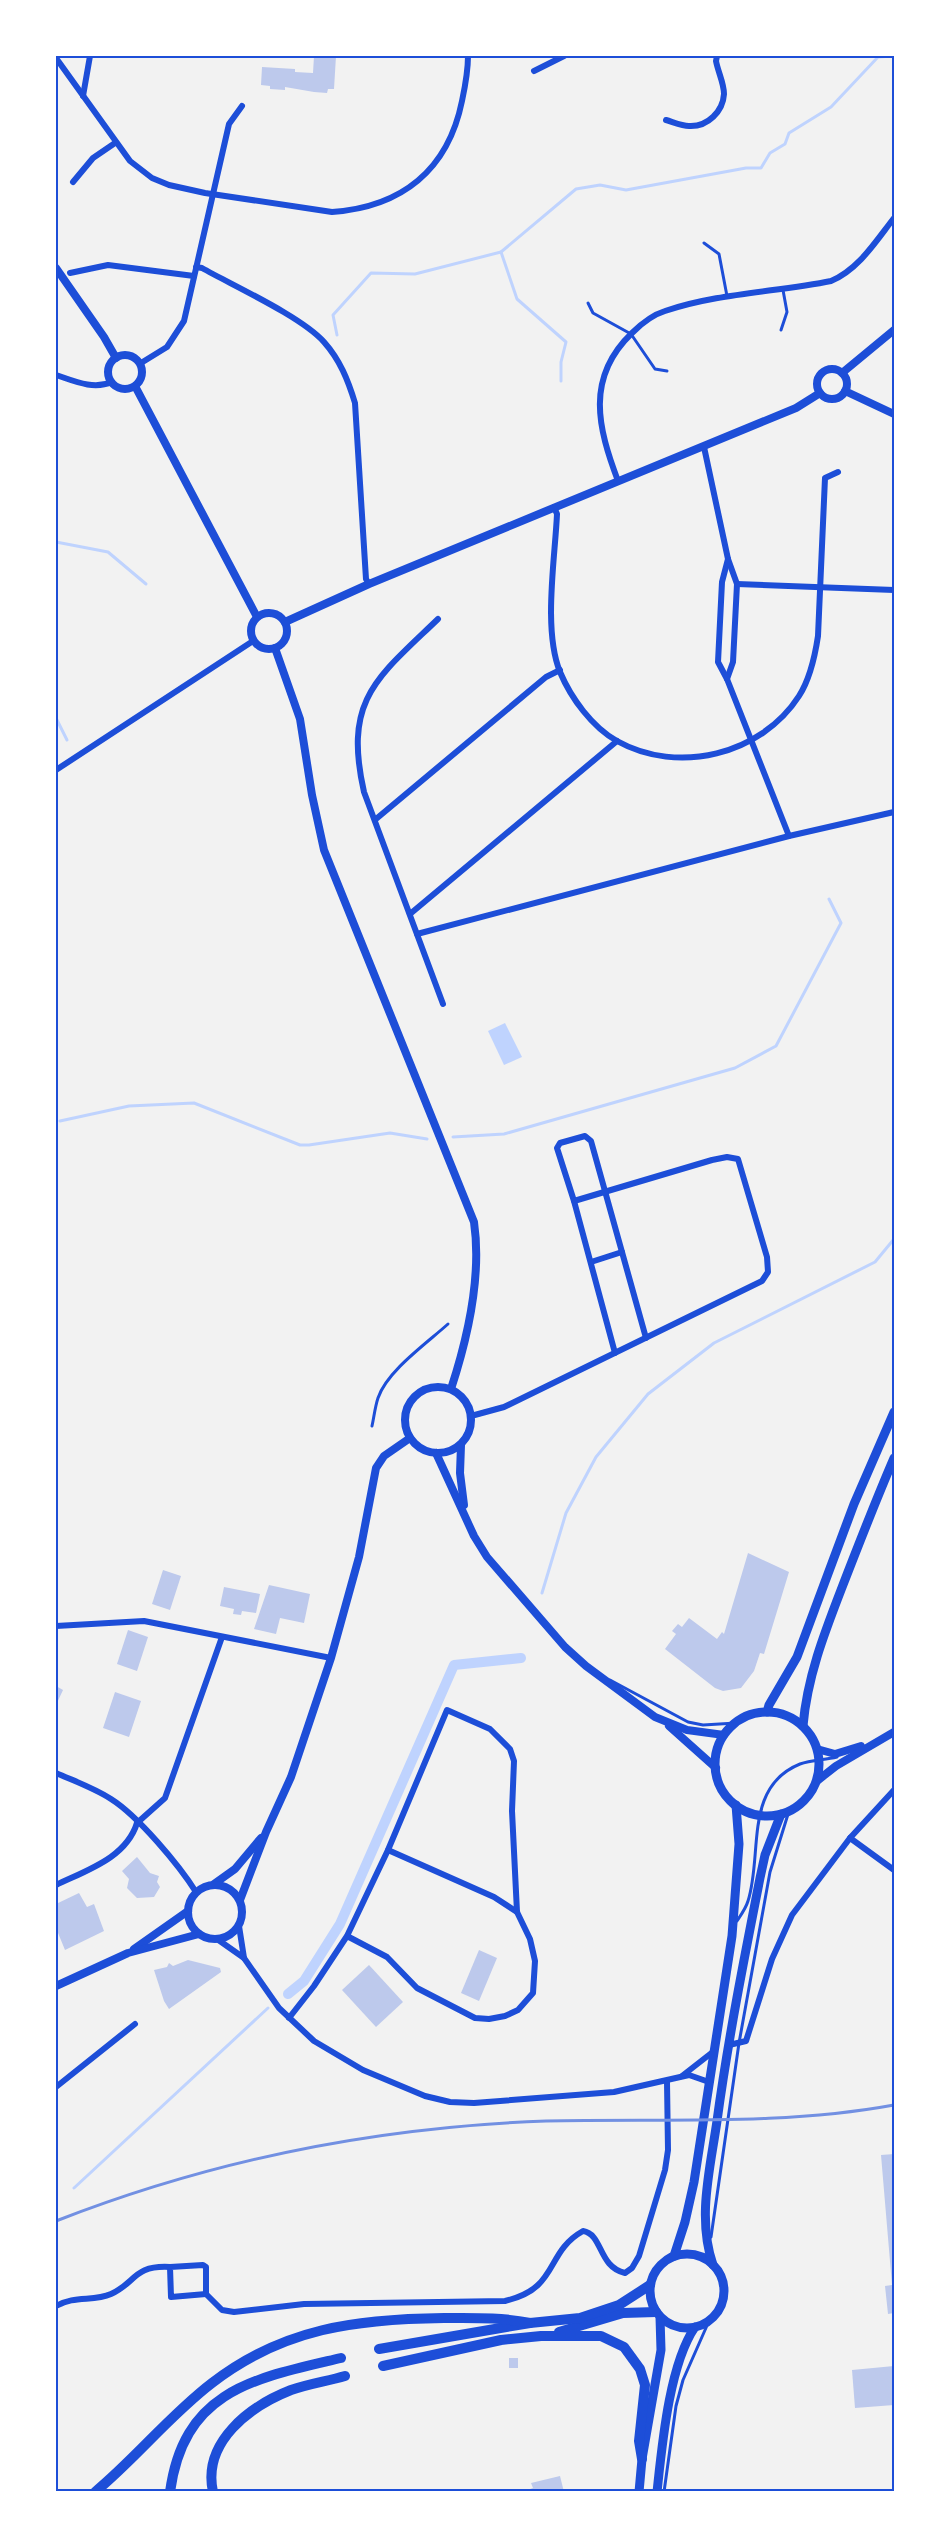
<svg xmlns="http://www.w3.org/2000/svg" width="950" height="2547" font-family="'Fira Sans',sans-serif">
<rect width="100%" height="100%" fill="#f2f2f2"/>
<path fill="#bfd3fe" d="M505,1023L522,1057L504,1065L488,1031Z"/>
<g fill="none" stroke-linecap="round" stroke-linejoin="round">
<g stroke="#bfd3fe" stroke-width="3">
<path d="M501,252L517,299L566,342L561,362V381"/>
<path d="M337,335L333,315L371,273L415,274L501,252L576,189L600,185L626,190L746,168H761L770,153L785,144L789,133L831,107L878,57L892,56"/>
<path d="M56,542L108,552L146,584"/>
<path d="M56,718L67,740"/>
<path d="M60,1121L129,1106L194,1103L300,1145H309L390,1133L427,1139"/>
<path d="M453,1137L504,1134L735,1068L776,1046L841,923L829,899"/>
<path d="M542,1593L566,1513L596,1457L648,1394L714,1343L875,1262L894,1239"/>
<path d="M74,2188L268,2008"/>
</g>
<path stroke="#bfd3fe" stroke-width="10" d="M288,1994L304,1981L340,1924L454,1665L521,1658"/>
</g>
<g fill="#bdc9ec">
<path d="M314,56H336L334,89H328L327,93L314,92L285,87V90L270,89V86L261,85L262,67L295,69V72L313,73Z"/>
<path d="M748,1553L789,1572L764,1654L760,1653L754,1671L741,1688L723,1691L715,1688L665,1649L676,1634L672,1631L678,1624L682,1627L689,1618L717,1639L722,1632L724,1634Z"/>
<path d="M163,1570L181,1576L170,1610L152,1604Z"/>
<path d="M269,1585L310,1594L304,1623L280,1618L276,1634L254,1629Z"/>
<path d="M224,1587L260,1594L256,1613L242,1611L241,1615L233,1614L234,1609L220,1606Z"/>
<path d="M128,1630L148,1637L137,1671L117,1664Z"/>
<path d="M56,1686L63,1690L56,1705Z"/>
<path d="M115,1692L141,1701L129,1737L103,1728Z"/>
<path d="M137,1857L150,1873L159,1876L157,1882L160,1887L154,1897L137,1898L127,1888L129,1879L122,1871Z"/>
<path d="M79,1893L87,1907L94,1904L104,1931L65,1950L56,1928V1904Z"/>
<path d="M479,1950L497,1958L479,2001L461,1993Z"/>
<path d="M188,1960L220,1968L221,1972L169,2009L164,2001L154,1970L167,1967L169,1963L173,1966Z"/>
<path d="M369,1965L403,2002L376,2027L342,1990Z"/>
<path d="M894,2154V2313L888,2314L885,2286L892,2285L881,2155Z"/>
<rect x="509" y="2358" width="9" height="10"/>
<path d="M894,2366V2405L855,2408L852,2370Z"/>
<path d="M560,2476L564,2492H521L533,2488L531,2483Z"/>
</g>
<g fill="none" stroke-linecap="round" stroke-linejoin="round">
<g stroke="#1d4ed8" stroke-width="3">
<path d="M704,243L719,254L727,296"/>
<path d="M588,303L593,313L631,334L655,369L667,371"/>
<path d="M781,330L787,312L783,290"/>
<path d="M372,1426C374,1417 375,1407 378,1398C387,1371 427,1343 448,1324"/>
<path d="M610,1680L688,1722L703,1725L736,1723"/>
<path d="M737,1921C741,1915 746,1908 748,1901C763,1855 743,1787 800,1764C811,1760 825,1760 837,1757"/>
<path d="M711,2237L739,2043L770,1872L789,1811"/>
<path d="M664,2492L676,2406L683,2380L709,2321"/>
</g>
<g stroke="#1d4ed8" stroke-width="6">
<path d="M56,58L130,161L152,178L169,185L205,193L332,212C402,207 448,170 462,101C465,87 468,71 468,56"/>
<path d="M534,71L564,56"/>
<path d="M83,96L90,56"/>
<path d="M666,120C673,122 682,126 689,126C708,127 723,111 724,94C724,83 718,72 716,61L717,56"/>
<path d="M73,182L93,158L115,143"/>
<path d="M196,267L202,268C234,286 302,317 324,342C340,360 348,380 355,403L366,579L369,584"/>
<path d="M70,273L108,265L194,276"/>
<path d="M141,363L167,347L184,321L229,124L242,106"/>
<path d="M56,375C74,381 93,390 112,382"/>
<path d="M704,447L728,559L737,584L733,662L727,679"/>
<path d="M618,481C598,428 585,378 632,333C641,324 652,315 665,311C718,293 777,292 831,281C859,269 876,241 894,218"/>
<path d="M554,507L557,514C555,559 543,630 560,672C571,698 592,727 617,741C678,775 761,755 799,696C810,679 815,656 818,636L825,478L838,472"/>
<path d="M728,559L722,582L718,662L727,679L789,836"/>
<path d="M737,584L894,590"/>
<path d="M438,619C377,678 343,699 364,792L443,1004"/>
<path d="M56,770L253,641"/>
<path d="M376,819L546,677L560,670"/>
<path d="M410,914L617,741"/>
<path d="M417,934L789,836L894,812"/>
<path d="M591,1262L622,1252"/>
<path d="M615,1353L574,1201L557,1148L560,1143L585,1136L591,1141L646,1338"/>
<path d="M471,1416L504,1407L762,1281L768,1272L767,1257L738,1159L727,1157L712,1160L574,1201"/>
<path d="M56,1626L144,1621L331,1658"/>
<path d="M56,1773C74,1781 94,1788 111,1799C138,1816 179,1865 196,1892"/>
<path d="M137,1823L165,1798L222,1637"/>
<path d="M850,1838L894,1870"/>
<path d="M388,1850L494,1897L517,1912"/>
<path d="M56,1885C87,1870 126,1858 137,1823"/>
<path d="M217,1939L244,1958L239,1926"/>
<path d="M244,1958L279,2008L314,2041L363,2070L425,2096L450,2102L474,2103L614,2092L689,2075L709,2082"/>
<path d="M289,2018L314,1986L347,1936L388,1850L447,1710L490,1729L510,1749L514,1761L512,1811L517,1912L530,1939L535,1961L533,1993L518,2010L505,2016L489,2019L475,2018L417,1988L387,1957L347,1936"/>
<path d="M729,2045L746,2041L772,1959L792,1915L850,1838L894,1790"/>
<path d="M682,2076L714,2051"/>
<path d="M56,2087L135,2024"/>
<path d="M203,2265L206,2267V2294L171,2297L170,2267Z"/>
<path d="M206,2294L222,2310L234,2312L304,2304L505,2301C560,2288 544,2253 583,2231C603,2234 598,2267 625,2273L632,2268L639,2256L665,2170L668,2150L667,2082"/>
<path d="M56,2306C75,2295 93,2302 111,2294C136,2283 133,2265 170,2267"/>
</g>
<g stroke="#1d4ed8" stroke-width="8">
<path d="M56,268L104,337L116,358"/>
<circle cx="125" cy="372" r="17"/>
<circle cx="832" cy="384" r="15"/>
<path d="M842,373L894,330"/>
<path d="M135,386L257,617"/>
<path d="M845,391L894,414"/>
<circle cx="269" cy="631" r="18"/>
<path d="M285,622L369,584L796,408L820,393"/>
<path d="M275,648L300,719L312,795L324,850L474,1222C482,1277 468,1337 451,1389"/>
<circle cx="438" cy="1420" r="33"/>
<path d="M461,1445L460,1473L464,1505"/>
<path d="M436,1453L474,1536L487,1557L565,1647L586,1666L655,1717L687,1730L724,1735"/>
<path d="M669,1726L716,1768"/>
<path d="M214,1884L235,1869L261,1838"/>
<circle cx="215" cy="1912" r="27"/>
<path d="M240,1900L266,1832L291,1777L331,1658L359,1557L376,1468L384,1456L410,1438"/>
<path d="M134,1949L188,1911"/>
<path d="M56,1986L128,1953L199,1934"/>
</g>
<g stroke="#1d4ed8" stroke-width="8">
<path d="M817,1749L835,1754L861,1746"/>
<path d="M817,1781L836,1766L894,1732"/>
</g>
<g stroke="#1d4ed8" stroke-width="9">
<path d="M767,1712L769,1705L797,1657L854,1504L894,1412"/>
<circle cx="767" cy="1764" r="52"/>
<path d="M803,1726C807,1678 824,1634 841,1590C858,1546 875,1502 894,1458"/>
<circle cx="687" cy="2291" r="37"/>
<path d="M674,2256L685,2222L694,2182L732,1936L739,1844L736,1805"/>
<path d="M713,2265C697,2218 710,2170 717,2121C728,2040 744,1959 760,1878L765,1855L781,1814"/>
<path d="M639,2492L642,2459L661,2350L660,2317"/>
<path d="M657,2492C662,2446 669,2365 695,2327"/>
</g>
<g stroke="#1d4ed8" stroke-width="10">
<path d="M559,2332L623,2313L656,2312"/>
<path d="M379,2349L530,2323L580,2318L619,2305L650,2285"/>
<path d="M383,2366L501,2340L541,2336H601L624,2347L640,2369L645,2385L639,2441L642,2459"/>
<path d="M95,2492C136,2458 170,2415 212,2383C283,2328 357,2319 444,2318C473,2318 501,2317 530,2323"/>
<path d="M170,2492C184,2389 256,2378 341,2358"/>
<path d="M213,2492C202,2442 250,2406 291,2390C308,2384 328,2381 345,2376"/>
</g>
<path stroke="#7290e2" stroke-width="3" d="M56,2221C212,2160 378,2127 546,2121C662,2118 780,2126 894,2105"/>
</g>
<rect width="950" height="2547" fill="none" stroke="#ffffff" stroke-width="114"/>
<rect x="57" y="57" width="836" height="2433" fill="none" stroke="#1d4ed8" stroke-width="2"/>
</svg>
